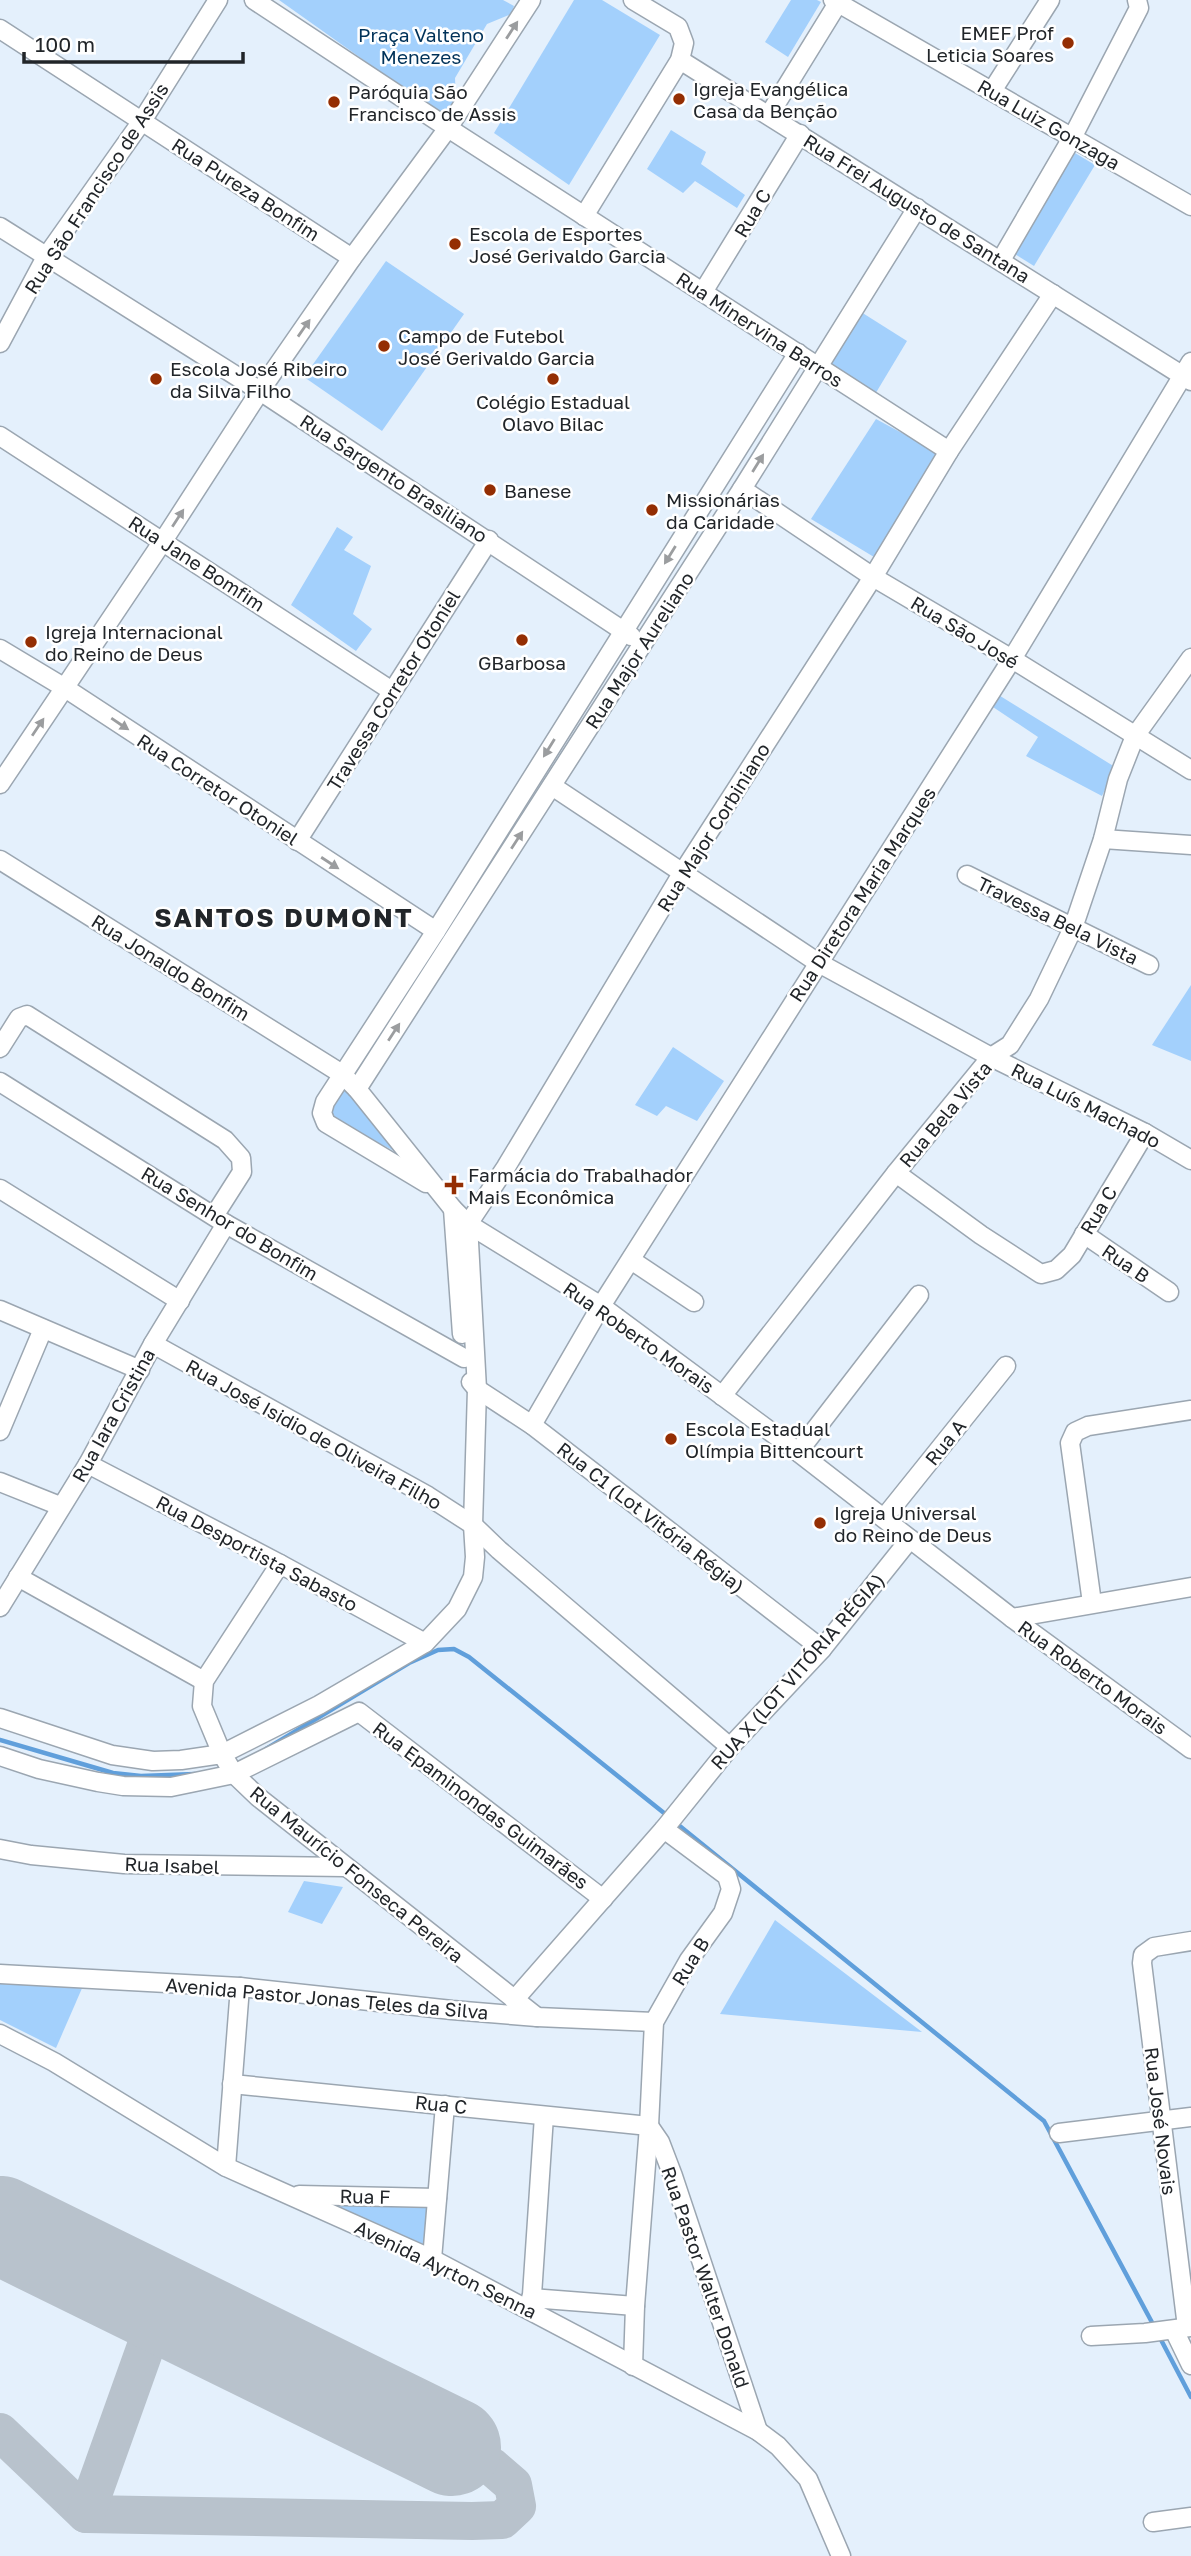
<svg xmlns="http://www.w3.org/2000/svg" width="1191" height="2556" font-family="'Golos Text',sans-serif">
<rect width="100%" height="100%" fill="#e4f0fc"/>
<g fill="#a3d0fc">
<path d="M279,0H503L514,6L511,14L487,24L455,78L456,102L449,113L441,115Z"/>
<path d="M574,0H602L660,35L569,185L494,133Z"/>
<path d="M791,0H817L821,2L788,57L765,42Z"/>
<path d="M671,130L706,152L701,164L745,195L737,208L695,181L683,193L647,169Z"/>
<path d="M1075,153L1095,165L1034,266L1013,253Z"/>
<path d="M386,261L464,314L382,431L304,377Z"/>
<path d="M861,312L907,341L874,396L830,365Z"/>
<path d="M876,419L937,452L874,557L811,519Z"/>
<path d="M337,527L353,537L344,550L371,566L353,614L372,629L356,651L291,605Z"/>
<path d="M997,694L1115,767L1102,796L1026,756L1038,737L990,705Z"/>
<path d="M1191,985V1061L1152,1045Z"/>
<path d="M673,1047L724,1081L697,1121L666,1106L657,1116L635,1105Z"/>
<path d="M342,1079L400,1154L332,1119L327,1110Z"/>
<path d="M304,1881L343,1887L322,1924L288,1912Z"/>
<path d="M775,1920L922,2032L720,2014Z"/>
<path d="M0,1984L83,1986L56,2048L0,2020Z"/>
<path d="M321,2202L429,2205L426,2246Z"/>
</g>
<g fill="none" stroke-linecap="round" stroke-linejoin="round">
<g stroke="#609fdb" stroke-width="4.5">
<path d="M0,1740L113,1773L141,1776L195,1774"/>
<path d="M266,1749L409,1663L438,1650L454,1649L469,1657L669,1817"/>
<path d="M676,1823L1044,2121L1155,2328"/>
<path d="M1159,2336L1191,2397"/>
</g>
<g stroke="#b8c2cc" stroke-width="38">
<path d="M0,2432L86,2514L472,2521L502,2520L517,2506L513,2485L491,2466L452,2447"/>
<path d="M86,2514L161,2304"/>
</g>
<path stroke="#b8c2cc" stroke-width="98" d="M0,2225L452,2447"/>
<defs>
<g id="minor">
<path d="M254,0L448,128L949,451"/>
<path d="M833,0L1191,206"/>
<path d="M0,29L352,258"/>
<path d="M680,60L1191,381"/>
<path d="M992,91L1050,0"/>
<path d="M769,115L838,3"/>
<path d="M584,216L680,60L684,43L678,27L633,0"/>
<path d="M0,227L260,391L631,636"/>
<path d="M1001,260L1072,138L1139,8L1137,0"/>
<path d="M703,292L800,134"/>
<path d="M0,343L46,257L142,121L218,0"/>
<path d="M0,436L392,691"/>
<path d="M742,489L873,577L1012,659L1191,770"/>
<path d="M0,649L65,688L436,931"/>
<path d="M0,784L163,541L260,391L352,258L448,128L531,0"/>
<path d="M552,786L817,962L991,1057L1145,1133L1191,1160"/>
<path d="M1103,839L1191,845"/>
<path d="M297,841L489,540"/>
<path d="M0,860L342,1074L357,1089L453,1209L468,1224L601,1306L798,1452L1012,1618L1191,1749"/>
<path d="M967,875L1149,965"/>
<path d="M0,1048L19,1018L27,1015L225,1140L241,1158L242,1172L214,1216"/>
<path d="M0,1082L226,1224L464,1358"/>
<path d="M357,1089L742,489L917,208"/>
<path d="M896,1173L981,1235L1041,1274L1056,1270L1072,1255L1145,1133"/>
<path d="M426,1183L326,1123L322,1113L325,1102L436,931L798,353"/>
<path d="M0,1189L180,1301"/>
<path d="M453,1209L462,1334"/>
<path d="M1084,1234L1169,1292"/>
<path d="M631,1260L694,1302"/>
<path d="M0,1310L140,1370"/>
<path d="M153,1344L428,1496L473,1525L499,1550L730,1747"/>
<path d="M471,1382L477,1389L532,1425L822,1649"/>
<path d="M722,1396L896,1173L991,1057L1010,1045L1039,999L1073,928L1103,839L1118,779L1135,736L1191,658"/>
<path d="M532,1425L601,1306L1012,659L1191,362"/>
<path d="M0,1431L43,1329"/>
<path d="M798,1452L919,1295"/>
<path d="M88,1464L280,1564L425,1643"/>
<path d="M0,1482L60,1506"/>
<path d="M884,1518L1006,1366"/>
<path d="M280,1564L204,1681L202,1706L222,1754L234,1774L258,1797L537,2017"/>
<path d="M18,1577L204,1681"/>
<path d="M1092,1603L1070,1443L1075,1432L1088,1426L1191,1410"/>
<path d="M0,1607L88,1464L153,1344L226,1224"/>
<path d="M1012,1618L1191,1587"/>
<path d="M0,1718L112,1755L153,1761L181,1760L222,1754L319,1705L425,1643L457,1609L473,1577L475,1557L473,1525L477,1389L468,1224L506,1167L683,872L873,577L949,451L1053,294"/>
<path d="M0,1756L39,1769L98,1782L123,1786L171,1787L234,1774L359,1712L603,1899"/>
<path d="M0,1849L31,1855L124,1864L345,1867"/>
<path d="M0,1974L240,1987L452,2010L537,2017L654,2022"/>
<path d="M514,2000L664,1829L730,1747L822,1649L910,1539"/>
<path d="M0,2034L54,2062L226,2167L432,2259L758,2431L778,2446L808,2479L841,2556"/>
<path d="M232,2084L649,2126"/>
<path d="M649,2126L660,2142L673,2176L758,2431"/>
<path d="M1059,2133L1191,2117"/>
<path d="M226,2167L240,1987"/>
<path d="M299,2195L437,2198"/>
<path d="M432,2259L445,2105"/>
<path d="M531,2298L635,2306"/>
<path d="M531,2310L544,2116"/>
<path d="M1187,2327L1142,1963L1143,1955L1154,1947L1191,1941"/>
<path d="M1174,2330L1191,2365"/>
<path d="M1091,2336L1145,2333L1191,2327"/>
<path d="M633,2366L635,2306L649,2126L654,2022L689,1960L723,1913L731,1889L727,1876L664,1829"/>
<path d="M1153,2522L1191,2517"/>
</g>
</defs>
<use href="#minor" stroke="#9ba6b1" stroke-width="21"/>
<use href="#minor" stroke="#fff" stroke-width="18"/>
</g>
<defs><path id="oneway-solid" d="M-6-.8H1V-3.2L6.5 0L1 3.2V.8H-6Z" transform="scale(1.75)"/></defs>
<g fill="#9b9d9f">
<use href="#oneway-solid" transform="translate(512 30) rotate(-57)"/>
<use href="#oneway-solid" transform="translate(304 328) rotate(-55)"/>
<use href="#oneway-solid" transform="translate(758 463) rotate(-58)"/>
<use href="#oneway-solid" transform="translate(178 518) rotate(-57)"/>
<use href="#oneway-solid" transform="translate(670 555) rotate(122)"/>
<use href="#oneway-solid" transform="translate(120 724) rotate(34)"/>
<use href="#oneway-solid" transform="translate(38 727) rotate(-56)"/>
<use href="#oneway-solid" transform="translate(549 748) rotate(122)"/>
<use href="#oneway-solid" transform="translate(517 840) rotate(-57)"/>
<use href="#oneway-solid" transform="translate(330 863) rotate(33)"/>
<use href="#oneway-solid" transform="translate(394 1032) rotate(-57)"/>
</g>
<g fill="#942e03" stroke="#fff" stroke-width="2.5">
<circle cx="1068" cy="43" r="7"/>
<circle cx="679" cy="99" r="7"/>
<circle cx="334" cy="102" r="7"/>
<circle cx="455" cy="244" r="7"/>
<circle cx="384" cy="346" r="7"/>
<circle cx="156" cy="379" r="7"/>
<circle cx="553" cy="379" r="7"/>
<circle cx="490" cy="490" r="7"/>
<circle cx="652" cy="510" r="7"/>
<circle cx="522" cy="640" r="7"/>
<circle cx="31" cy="642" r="7"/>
<path d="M450.5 1174.5h7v7h7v7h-7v7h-7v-7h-7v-7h7z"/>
<circle cx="671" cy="1439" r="7"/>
<circle cx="820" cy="1523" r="7"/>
</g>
<g text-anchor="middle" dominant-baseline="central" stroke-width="5" stroke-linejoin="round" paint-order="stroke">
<g font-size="19" fill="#212529" stroke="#fff" text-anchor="start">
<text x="1054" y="32" text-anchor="end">EMEF Prof<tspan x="1054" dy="22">Leticia Soares</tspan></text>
<text x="693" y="88">Igreja Evangélica<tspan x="693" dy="22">Casa da Benção</tspan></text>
<text x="348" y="91">Paróquia São<tspan x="348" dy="22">Francisco de Assis</tspan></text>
<text x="469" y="233">Escola de Esportes<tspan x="469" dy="22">José Gerivaldo Garcia</tspan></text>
<text x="398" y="335">Campo de Futebol<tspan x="398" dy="22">José Gerivaldo Garcia</tspan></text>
<text x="170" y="368">Escola José Ribeiro<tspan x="170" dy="22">da Silva Filho</tspan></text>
<text x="553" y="401" text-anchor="middle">Colégio Estadual<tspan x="553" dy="22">Olavo Bilac</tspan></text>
<text x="504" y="490">Banese</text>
<text x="666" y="499">Missionárias<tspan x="666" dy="22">da Caridade</tspan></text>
<text x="45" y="631">Igreja Internacional<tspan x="45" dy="22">do Reino de Deus</tspan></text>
<text x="522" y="662" text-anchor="middle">GBarbosa</text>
<text x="468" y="1174">Farmácia do Trabalhador<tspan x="468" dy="22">Mais Econômica</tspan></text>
<text x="685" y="1428">Escola Estadual<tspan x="685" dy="22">Olímpia Bittencourt</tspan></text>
<text x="834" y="1512">Igreja Universal<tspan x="834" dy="22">do Reino de Deus</tspan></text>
</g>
<g font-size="19" fill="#003259" stroke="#fff">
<text x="421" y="34">Praça Valteno<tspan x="421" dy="22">Menezes</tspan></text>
</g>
<g font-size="19" fill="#212529" stroke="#fff">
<text transform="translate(1049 124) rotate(30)">Rua Luiz Gonzaga</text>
<text transform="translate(96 188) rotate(-57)">Rua São Francisco de Assis</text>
<text transform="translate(246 189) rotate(33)">Rua Pureza Bonfim</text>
<text transform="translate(917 208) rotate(32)">Rua Frei Augusto de Santana</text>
<text transform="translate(752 213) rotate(-59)">Rua C</text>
<text transform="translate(760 329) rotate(33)">Rua Minervina Barros</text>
<text transform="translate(394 478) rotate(33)">Rua Sargento Brasiliano</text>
<text transform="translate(197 563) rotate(33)">Rua Jane Bomfim</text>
<text transform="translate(965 632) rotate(31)">Rua São José</text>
<text transform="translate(639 650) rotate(-57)">Rua Major Aureliano</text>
<text transform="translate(393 690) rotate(-58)">Travessa Corretor Otoniel</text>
<text transform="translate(218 789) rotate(33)">Rua Corretor Otoniel</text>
<text transform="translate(713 827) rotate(-58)">Rua Major Corbiniano</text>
<text transform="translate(862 894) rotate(-57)">Rua Diretora Maria Marques</text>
<text transform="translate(1058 920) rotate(26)">Travessa Bela Vista</text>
<text transform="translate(171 967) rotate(32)">Rua Jonaldo Bonfim</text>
<text transform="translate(1086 1105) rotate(27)">Rua Luís Machado</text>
<text transform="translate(945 1114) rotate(-50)">Rua Bela Vista</text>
<text transform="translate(1098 1210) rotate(-59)">Rua C</text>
<text transform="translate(230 1223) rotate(31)">Rua Senhor do Bonfim</text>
<text transform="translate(1126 1263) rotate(34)">Rua B</text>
<text transform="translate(639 1337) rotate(35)">Rua Roberto Morais</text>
<text transform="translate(113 1415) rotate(-61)">Rua Iara Cristina</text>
<text transform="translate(314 1434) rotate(29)">Rua José Isidio de Oliveira Filho</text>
<text transform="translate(945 1442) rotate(-51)">Rua A</text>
<text transform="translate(651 1517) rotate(38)">Rua C1 (Lot Vitória Régia)</text>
<text transform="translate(257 1553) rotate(28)">Rua Desportista Sabasto</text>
<text transform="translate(797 1671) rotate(-49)">RUA X (LOT VITÓRIA RÉGIA)</text>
<text transform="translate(1093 1677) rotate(36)">Rua Roberto Morais</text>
<text transform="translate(481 1805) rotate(37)">Rua Epaminondas Guimarães</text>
<text transform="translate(172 1865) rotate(2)">Rua Isabel</text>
<text transform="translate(357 1874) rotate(39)">Rua Maurício Fonseca Pereira</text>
<text transform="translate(690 1961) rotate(-58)">Rua B</text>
<text transform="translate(327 1998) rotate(5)">Avenida Pastor Jonas Teles da Silva</text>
<text transform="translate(441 2104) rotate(6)">Rua C</text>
<text transform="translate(1161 2121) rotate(83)">Rua José Novais</text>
<text transform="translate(365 2196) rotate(1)">Rua F</text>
<text transform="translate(446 2269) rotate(26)">Avenida Ayrton Senna</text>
<text transform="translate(706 2277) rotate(71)">Rua Pastor Walter Donald</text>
</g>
<g font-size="26" font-weight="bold" letter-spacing="2" fill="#212529" stroke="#fff">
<text x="284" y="917">SANTOS DUMONT</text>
</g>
</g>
<path d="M24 52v10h219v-10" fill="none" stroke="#212529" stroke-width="3.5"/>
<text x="35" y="52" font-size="21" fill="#212529" stroke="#ffffff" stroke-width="5" paint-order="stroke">100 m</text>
</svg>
